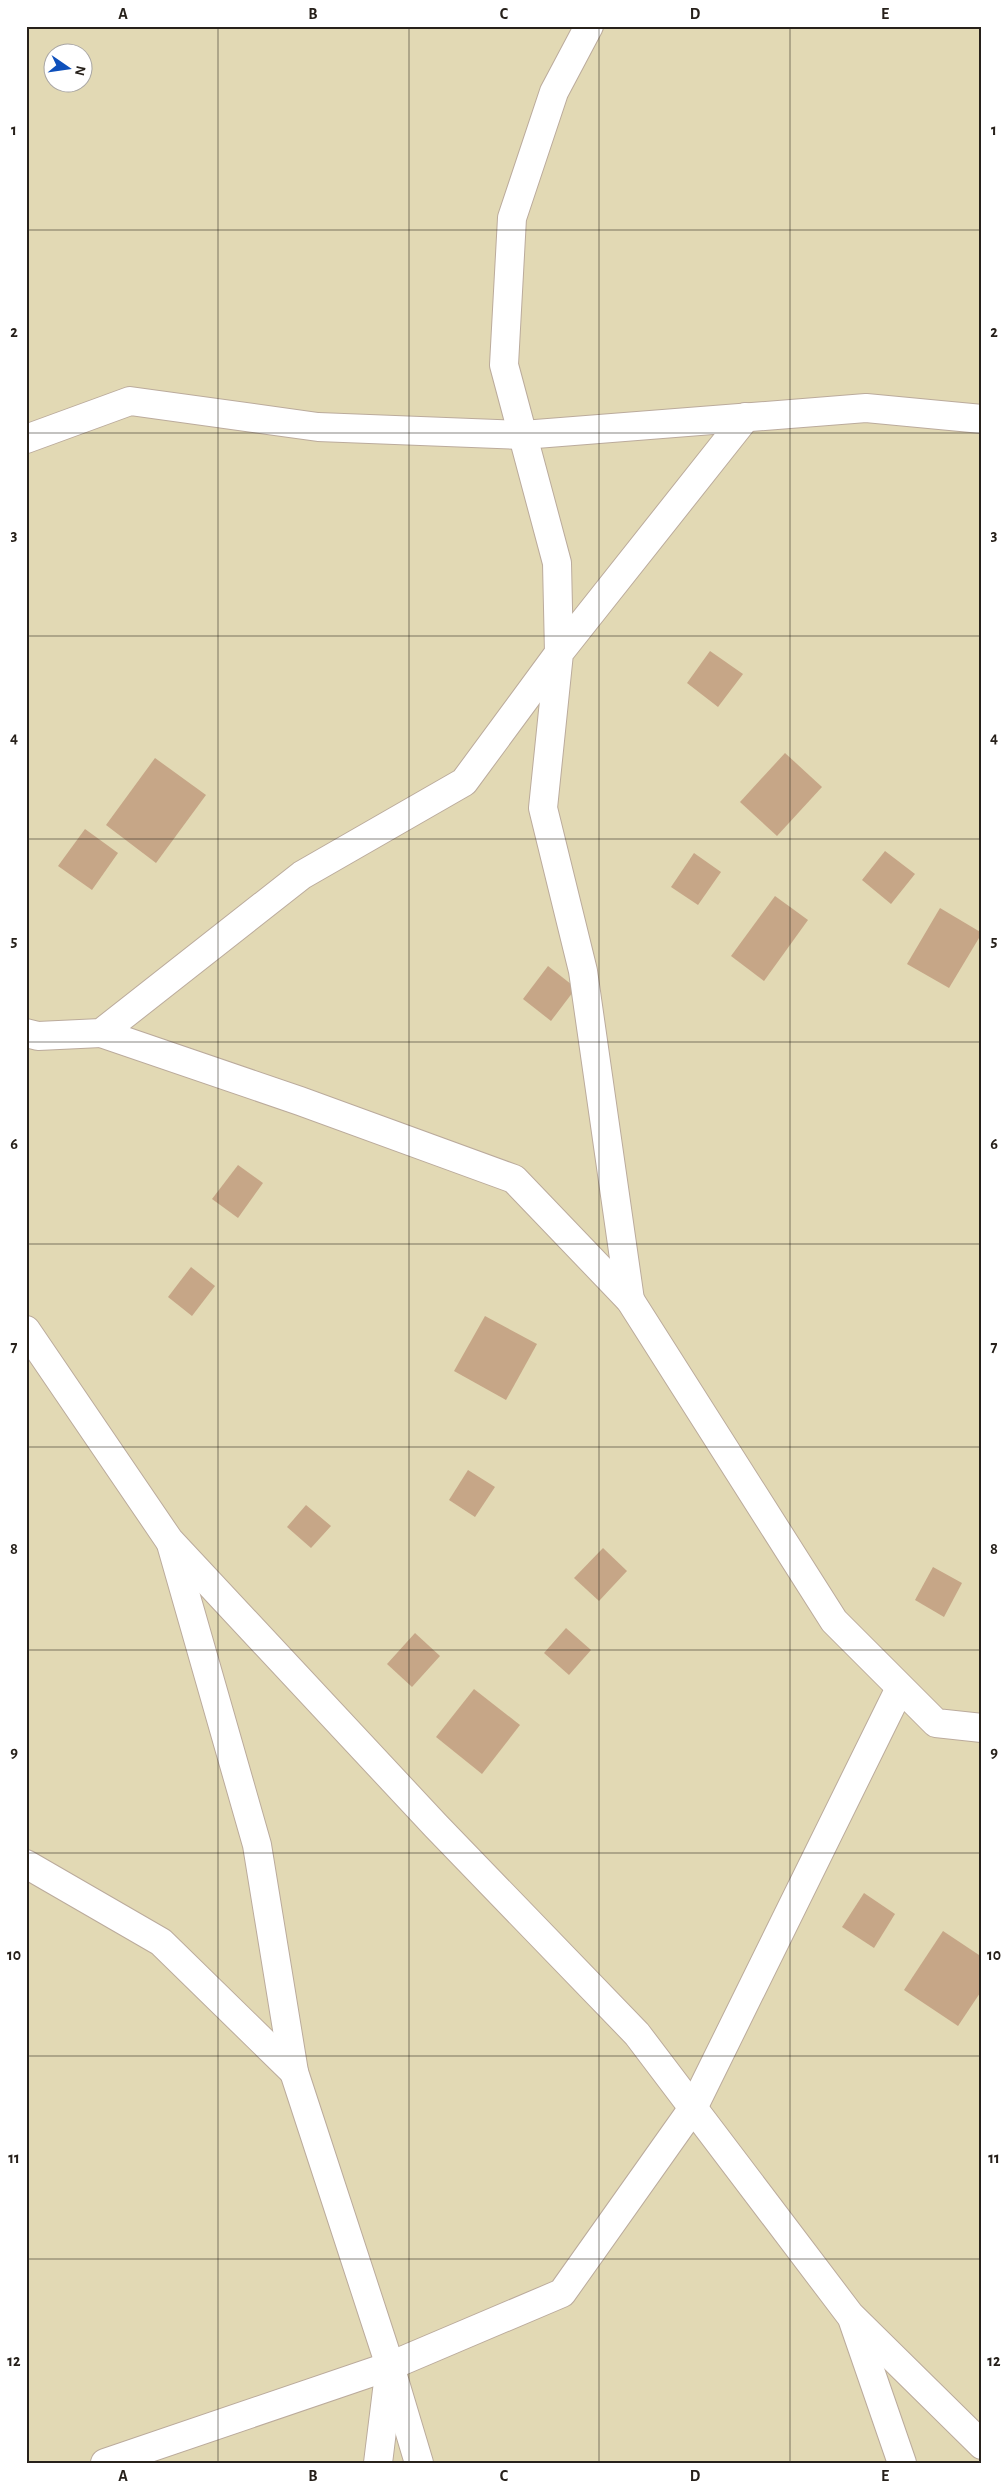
<svg xmlns="http://www.w3.org/2000/svg" width="1008" height="2489" font-family="'Alegreya Sans',sans-serif">
<rect width="100%" height="100%" fill="#efdfcf"/>
<path fill="#e2d9b4" fill-rule="evenodd" d="M26,26H982V2463H26ZM52,52H82V82H52Z"/>
<g fill="#c6a687">
<path d="M710,651L743,674L718,707L687,683Z"/>
<path d="M785,753L822,787L777,836L740,802Z"/>
<path d="M155,758L206,795L156,863L106,825Z"/>
<path d="M85,829L118,853L92,890L58,866Z"/>
<path d="M885,851L915,874L891,904L862,880Z"/>
<path d="M694,853L721,872L698,905L671,887Z"/>
<path d="M775,896L808,920L764,981L731,956Z"/>
<path d="M940,908L982,933L949,988L907,964Z"/>
<path d="M548,966L576,988L551,1021L523,999Z"/>
<path d="M238,1165L263,1183L238,1218L212,1199Z"/>
<path d="M191,1267L215,1286L192,1316L168,1297Z"/>
<path d="M485,1316L537,1344L506,1400L454,1371Z"/>
<path d="M468,1470L495,1487L475,1517L449,1500Z"/>
<path d="M306,1505L331,1526L311,1548L287,1527Z"/>
<path d="M603,1548L627,1571L599,1601L574,1578Z"/>
<path d="M933,1567L962,1583L944,1617L915,1600Z"/>
<path d="M566,1628L591,1650L569,1675L544,1653Z"/>
<path d="M415,1633L440,1656L412,1687L387,1664Z"/>
<path d="M474,1689L520,1725L482,1774L436,1737Z"/>
<path d="M864,1893L895,1914L874,1948L842,1927Z"/>
<path d="M943,1931L982,1957V1990L958,2026L904,1990Z"/>
</g>
<g fill="none" stroke-linecap="round" stroke-linejoin="round">
<defs>
<g id="street">
<path d="M26,439L130,401L318,427L523,435L866,408L982,419"/>
<path d="M26,1033L38,1036L101,1033L302,875L464,782L559,653L557,563L504,365L512,218L554,92L589,26"/>
<path d="M101,1033L300,1101L514,1179L630,1300L834,1621L936,1723L982,1728"/>
<path d="M630,1300L583,971L543,808L559,653L746,417"/>
<path d="M26,1330L169,1540L436,1826L637,2034L850,2315L982,2445"/>
<path d="M171,1544L257,1845L294,2072L390,2366L378,2463"/>
<path d="M26,1864L161,1942L294,2072"/>
<path d="M853,2321L902,2463"/>
<path d="M393,2376L419,2463"/>
<path d="M105,2463L390,2366L562,2293L693,2108L900,1688"/>
</g>
</defs>
<use href="#street" stroke="#bbab9c" stroke-width="30"/>
<use href="#street" stroke="#fff" stroke-width="28"/>
</g>
<path fill="none" stroke="#27211b" stroke-width="1" stroke-opacity="0.55" d="M218,26V2463M409,26V2463M599,26V2463M790,26V2463M26,230H982M26,433H982M26,636H982M26,839H982M26,1042H982M26,1244H982M26,1447H982M26,1650H982M26,1853H982M26,2056H982M26,2259H982"/>
<rect width="1008" height="2489" fill="none" stroke="#ffffff" stroke-width="55"/>
<g transform="translate(68 68) rotate(103)"><circle r="24" fill="#ffffff" stroke="#a9a6a4"/>
<path d="M0-4L9 19L0 12L-9 19Z" fill="#0e50bb"/>
<text y="-8" font-size="14" font-weight="bold" text-anchor="middle" fill="#27211b">N</text>
</g>
<rect x="28" y="28" width="952" height="2434" fill="none" stroke="#27211b" stroke-width="2"/>
<g font-size="16" text-anchor="middle" font-weight="bold" fill="#27211b">
<text x="123" y="19">A</text>
<text x="313" y="19">B</text>
<text x="504" y="19">C</text>
<text x="695" y="19">D</text>
<text x="885" y="19">E</text>
<text x="14" y="135">1</text>
<text x="994" y="135">1</text>
<text x="14" y="337">2</text>
<text x="994" y="337">2</text>
<text x="14" y="540">3</text>
<text x="994" y="540">3</text>
<text x="14" y="743">4</text>
<text x="994" y="743">4</text>
<text x="14" y="946">5</text>
<text x="994" y="946">5</text>
<text x="14" y="1149">6</text>
<text x="994" y="1149">6</text>
<text x="14" y="1352">7</text>
<text x="994" y="1352">7</text>
<text x="14" y="1554">8</text>
<text x="994" y="1554">8</text>
<text x="14" y="1757">9</text>
<text x="994" y="1757">9</text>
<text x="14" y="1960">10</text>
<text x="994" y="1960">10</text>
<text x="14" y="2163">11</text>
<text x="994" y="2163">11</text>
<text x="14" y="2366">12</text>
<text x="994" y="2366">12</text>
<text x="123" y="2481">A</text>
<text x="313" y="2481">B</text>
<text x="504" y="2481">C</text>
<text x="695" y="2481">D</text>
<text x="885" y="2481">E</text>
</g>
</svg>
